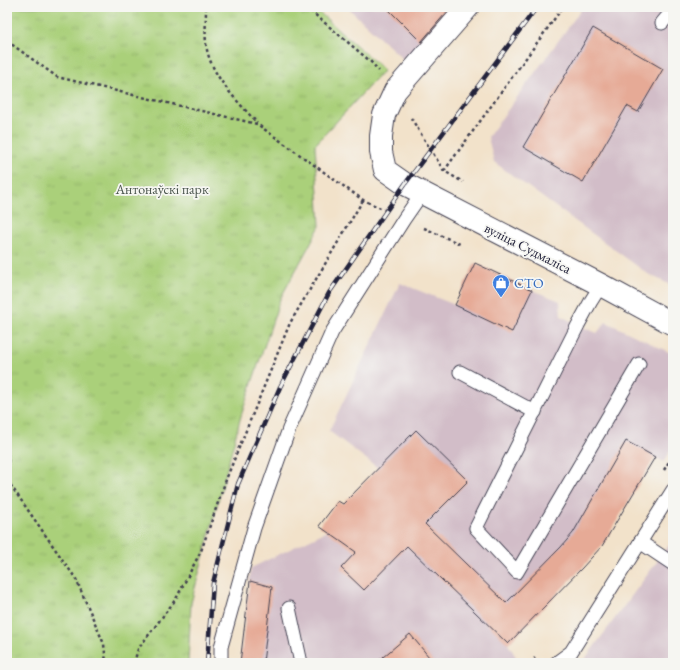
<svg xmlns="http://www.w3.org/2000/svg" width="680" height="670" font-family="'EB Garamond',serif">
<defs>
<pattern id="grass-tufts" width="24" height="20" patternUnits="userSpaceOnUse"><rect width="24" height="20" fill="#aad07a"/><path d="M3 7l-1-3M5 7V3M7 7l1-3M15 17l-1-3M17 17v-4M19 17l1-3" fill="none" stroke="#92b26a"/></pattern>
</defs>
<rect width="100%" height="100%" fill="#f6f6f2"/>
<filter id="ink" filterUnits="userSpaceOnUse"><feTurbulence type="fractalNoise" baseFrequency=".025" numOctaves="2"/><feDisplacementMap in="SourceGraphic" scale="8" xChannelSelector="R" yChannelSelector="G"/><feConvolveMatrix kernelMatrix="1 2 1 2 8 2 1 2 1" color-interpolation-filters="sRGB"/></filter>
<filter id="wash" filterUnits="userSpaceOnUse"><feTurbulence type="fractalNoise" baseFrequency=".012" numOctaves="4" result="noise"/><feDisplacementMap in="SourceGraphic" scale="16" xChannelSelector="R" yChannelSelector="G"/><feGaussianBlur stdDeviation="0.9" result="paint"/><feColorMatrix in="noise" values="0 0 0 0 0 0 0 0 0 0 0 0 0 0 0 0 0 1.4 0 .05"/><feComposite in="paint" operator="in"/></filter>
<g filter="url(#wash)">
<rect width="100%" height="100%" fill="#f2e2ca"/>
<g fill="#d2bdc8">
<path d="M347,7H453L452,11L422,42L403,59Z"/>
<path d="M583,7H673V286L648,274L494,162L488,137Z"/>
<path d="M475,263L532,290L560,301L561,316L578,325L597,333L606,322L673,354V446L664,462L655,457L582,568L508,644L519,662L518,663H240L251,568L327,531L356,552L378,483L370,476L378,468L329,431L400,283L455,305Z"/>
<path d="M673,540V663H582Z"/>
</g>
<path fill="url(#grass-tufts)" stroke="#66795a" d="M7,7H313L384,70L315,145L320,226L280,299L241,416L191,603L188,663H7Z"/>
<g id="blocks">
<g fill="#e6aa96">
<path d="M386,7H451L421,42Z"/>
<path d="M593,28L663,69L638,112L627,106L583,182L523,147Z"/>
<path d="M475,263L532,290L512,332L455,305Z"/>
<path d="M416,430L468,481L425,524L506,603L561,547L573,533L626,441L655,457L602,546L582,568L508,644L407,546L364,590L341,568L356,552L319,526L338,501L343,504Z"/>
<path d="M250,581L272,587L263,663H240Z"/>
<path d="M410,634L434,663H376Z"/>
</g>
</g>
</g>
<g filter="url(#ink)">
<use href="#blocks" fill-opacity="0" stroke="#413f50" stroke-width="1"/>
<g fill="none" stroke-linecap="round" stroke-linejoin="round">
<defs>
<g id="lane">
<path d="M662,23L673,10"/>
<path d="M601,285L591,301L578,325L476,528L517,572L639,364"/>
<path d="M460,372L535,412"/>
<path d="M640,542L673,564"/>
<path d="M289,608L301,663"/>
<path d="M221,663V647L254,528L289,429L332,332L404,219L422,193"/>
<path d="M556,663L571,652L673,490"/>
</g>
<path id="street" d="M468,7L395,91L384,115L381,136V152L385,170L405,184L601,285L673,324"/>
</defs>
<use href="#lane" stroke="#413f50" stroke-width="15"/>
<use href="#street" stroke="#413f50" stroke-width="24"/>
<g stroke="#413f50" stroke-width="2.5" stroke-dasharray="3 3" stroke-linecap="butt">
<path d="M206,7C206,19 205,33 206,44C210,76 237,100 257,123"/>
<path d="M306,7L370,61L379,71"/>
<path d="M7,41L57,77L257,124L363,200L385,210"/>
<path d="M411,118L444,171L463,182"/>
<path d="M444,171L563,7"/>
<path d="M424,228L460,244"/>
<path d="M7,435L9,481"/>
<path d="M664,470L673,455"/>
<path d="M7,480L76,579L104,644L106,663"/>
<path d="M134,663L138,649L176,599L201,551L227,477L290,323L363,200"/>
<path d="M530,663L535,658"/>
</g>
<use href="#lane" stroke="#fff" stroke-width="13"/>
<use href="#street" stroke="#fff" stroke-width="22"/>
<defs>
<path id="rail" d="M207,663L213,583L238,484L280,387L329,293L405,184L537,7"/>
</defs>
<use href="#rail" stroke="#22223b" stroke-width="4.5"/>
<use href="#rail" stroke="#f6f6f2" stroke-width="3" stroke-dasharray="9" stroke-linecap="butt"/>
</g>
</g>
<defs>
<symbol id="shop-pin" viewBox="-11 -11 22 30"><path d="M0 17L-7.5 6A9.5 9.5 0 1 1 7.5 6Z" fill="#3f7fe0" stroke="#f6f6f2"/><path d="M-5-2.5h2.3a2.7 3.5 0 0 1 5.4 0H5L5.5 6h-11ZM-1.5-2.5h3a1.5 2.3 0 0 0-3 0Z" fill="#fff"/></symbol>
</defs>
<g fill-rule="evenodd">
<use href="#shop-pin" x="491" y="273" width="20" height="27"/>
</g>
<g text-anchor="middle" dominant-baseline="central" stroke-width="3.5" stroke-linejoin="round" paint-order="stroke">
<g font-size="14" fill="#4b564e" stroke="#f6f6f2">
<text x="162" y="189">Антонаўскі парк</text>
</g>
<g font-size="14" fill="#22223b" stroke="#f6f6f2">
<text transform="translate(528 248) rotate(27)">вуліца Судмаліса</text>
</g>
<g font-size="14" fill="#366cbe" stroke="#f6f6f2" text-anchor="start">
<text x="514" y="283">СТО</text>
</g>
</g>
<rect width="680" height="670" fill="none" stroke="#f6f6f2" stroke-width="24"/>
</svg>
